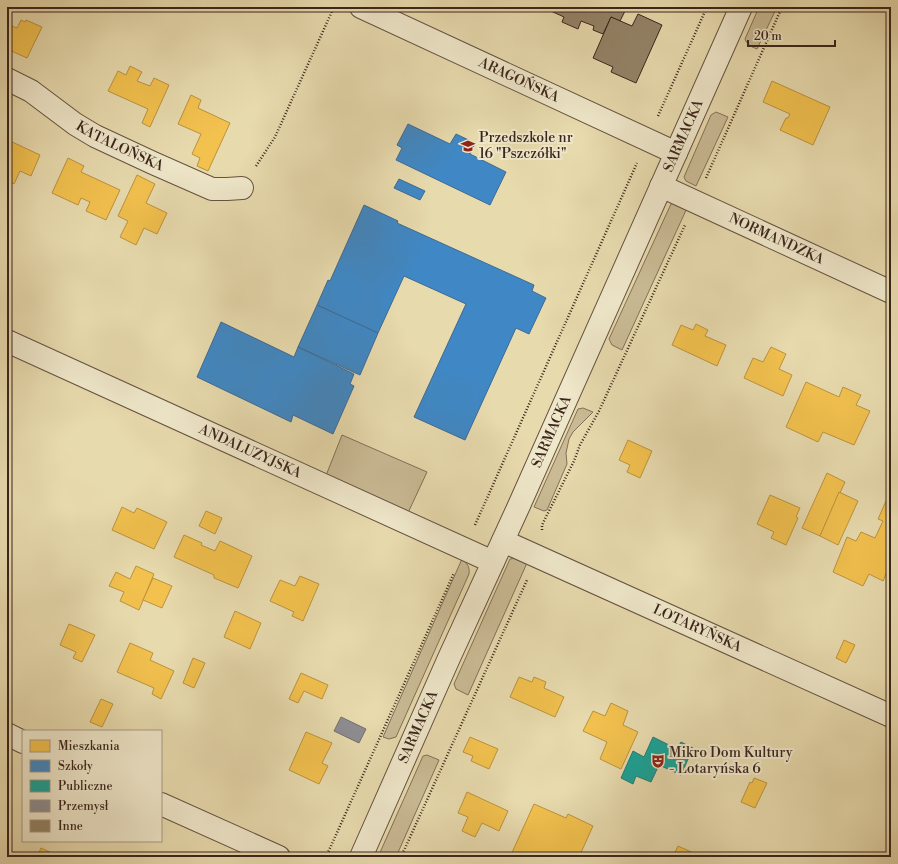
<svg xmlns="http://www.w3.org/2000/svg" width="898" height="864" font-family="'Libre Bodoni',serif">
<rect width="100%" height="100%" fill="#e7daad"/>
<filter id="stains"><feTurbulence type="fractalNoise" baseFrequency=".005" numOctaves="4"/><feColorMatrix values="0 0 0 0 .2 0 0 0 0 .09 0 0 0 0 .02 0 0 0 .5 -.17"/></filter>
<radialGradient id="worn" r=".72"><stop offset=".6" stop-color="#630" stop-opacity="0"/><stop offset="1" stop-color="#630" stop-opacity=".3"/></radialGradient>
<g fill="#cabb95" stroke="#827059">
<path d="M759,7H777L757,49C752,47 747,45 745,39Z"/>
<path d="M716,112L728,117L696,186L686,181L684,177L711,115Z"/>
<path d="M675,202L687,208L622,350L612,345L609,339L671,204Z"/>
<path d="M583,408L593,412L573,432L569,439L566,453L567,464L547,510L544,511L534,507L578,409Z"/>
<path d="M342,435L427,472L407,515L325,478Z"/>
<path d="M516,558L527,563L468,695L456,689L454,684L510,559Z"/>
<path d="M462,559C467,563 470,567 469,574L396,737L389,739L383,737Z"/>
<path d="M427,755L439,760L396,857H378L423,756Z"/>
</g>
<g fill="#f2c14e" stroke="#bb923f">
<path d="M21,20L25,22L26,20L42,27L27,58L7,49V24L17,28Z"/>
<path d="M130,66L142,72L137,81L150,86L154,78L169,85L150,127L142,123L148,109L108,91L118,71L126,75Z"/>
<path d="M772,81L830,107L813,145L780,130L786,118H788L790,114L763,102Z"/>
<path d="M191,95L201,100L198,108L230,123L208,171L197,166L200,158L192,154L201,134L178,124Z"/>
<path d="M8,140L40,155L31,176L20,171L14,184L7,180Z"/>
<path d="M68,158L84,166L81,172L120,190L106,220L86,211L90,202L81,198L78,205L52,193Z"/>
<path d="M137,175L155,184L146,203L167,213L157,234L144,228L136,245L120,237L128,221L118,216Z"/>
<path d="M696,324L708,330L705,336L726,345L717,366L672,345L681,325L693,330Z"/>
<path d="M771,347L786,354L779,369L792,375L783,396L744,378L753,358L763,362Z"/>
<path d="M806,382L839,397L843,387L861,395L856,405L870,411L854,445L823,432L818,442L786,427Z"/>
<path d="M628,440L652,451L640,478L627,472L630,465L619,460Z"/>
<path d="M827,473L845,482L820,536L802,528Z"/>
<path d="M839,492L858,501L838,545L820,536Z"/>
<path d="M770,495L800,508L796,517L798,518L786,545L771,538L774,532L757,524Z"/>
<path d="M886,501L891,503V562L883,581L869,574L863,586L833,572L847,537L856,541L861,532L875,538L883,521L878,519Z"/>
<path d="M122,507L134,513L137,508L167,522L154,549L112,530Z"/>
<path d="M206,511L222,518L215,534L199,526Z"/>
<path d="M184,535L202,543L201,545L215,551L220,541L252,556L238,588L214,578V575L174,557Z"/>
<path d="M136,566L154,574L139,610L120,601L124,592L109,586L116,572L130,579Z"/>
<path d="M300,576L319,584L303,621L292,616L294,612L270,601L280,580L295,586Z"/>
<path d="M153,578L172,586L162,608L143,600Z"/>
<path d="M235,611L261,623L250,649L224,637Z"/>
<path d="M69,624L95,635L82,662L73,658L76,652L60,645Z"/>
<path d="M844,640L855,645L846,663L836,658Z"/>
<path d="M130,643L153,653L150,660L174,671L161,699L152,694L154,688L117,672Z"/>
<path d="M193,658L205,663L194,688L183,683Z"/>
<path d="M301,673L328,685L322,699L304,691L298,703L289,699Z"/>
<path d="M519,677L532,682L534,677L546,682L544,688L564,697L555,717L510,697Z"/>
<path d="M101,699L113,704L102,727L90,722Z"/>
<path d="M611,703L628,711L623,725L638,732L621,769L600,759L607,742L583,731L593,711L605,716Z"/>
<path d="M306,732L332,743L322,763L328,766L319,784L289,770Z"/>
<path d="M470,737L498,749L489,769L471,761L473,756L463,752Z"/>
<path d="M754,778L767,783L755,808L741,802L750,782L752,783Z"/>
<path d="M467,792L508,811L499,831L482,823L475,837L462,831L468,817L458,813Z"/>
<path d="M534,804L566,818L568,814L593,826L579,857H510Z"/>
<path d="M678,846L698,855L697,857H673Z"/>
<path d="M41,848L58,856V857H37Z"/>
</g>
<g fill="#3f88c5" stroke="#3e6a93">
<path d="M408,124L450,144L456,134L475,143L470,154L506,172L490,205L396,160L402,148L397,145Z"/>
<path d="M399,179L425,191L420,200L394,188Z"/>
<path d="M364,205L398,221L397,223L534,285L532,291L546,298L529,334L516,328L465,440L414,417L466,304L404,276L378,333L317,305L328,280L330,281Z"/>
<path d="M317,305L378,333L360,375L298,347Z"/>
<path d="M221,322L294,357L298,347L354,374L350,384L354,386L333,434L293,415L291,422L197,377Z"/>
</g>
<path fill="#17a398" stroke="#227d73" d="M653,737L677,749L681,742L693,748L681,775L659,765L651,782L636,776L633,784L621,778L633,751L644,757Z"/>
<path fill="#8d8d92" stroke="#746e6f" d="M341,717L366,729L359,743L334,731Z"/>
<g fill="#948368" stroke="#3a251d">
<path d="M542,7H627L620,21L611,17L603,34L593,30L594,26L581,21L578,29L562,22L564,17Z"/>
<path d="M638,14L662,25L636,83L611,72L613,67L593,58L611,17L632,26Z"/>
</g>
<g fill="none" stroke-linecap="round" stroke-linejoin="round">
<defs>
<g id="minor">
<path id="s1" d="M361,7L676,153"/>
<path id="s2" d="M7,79L31,91L75,124L95,136L153,163L212,189H227L242,188"/>
<path id="s3" d="M661,186L891,292"/>
<path id="s4" d="M7,341L493,562"/>
<path id="s5" d="M503,541L891,716"/>
<path d="M7,734L23,742"/>
<path d="M161,804L279,857"/>
<path id="s6" d="M361,857L449,658L517,510L741,7"/>
</g>
</defs>
<use href="#minor" stroke="#655241" stroke-width="24"/>
<g stroke="#3a251d" stroke-width="2.5" stroke-dasharray="1 2" stroke-linecap="butt">
<path d="M658,116L707,7"/>
<path d="M256,166L275,137L334,7"/>
<path d="M706,178L782,7"/>
<path d="M475,525L637,163"/>
<path d="M542,530V525L574,461L580,445L599,411L685,225"/>
<path d="M326,857L454,573"/>
<path d="M401,857L527,580"/>
</g>
<use href="#minor" stroke="#efe7ca" stroke-width="22"/>
</g>
<defs>
<symbol id="school-bare" viewBox="-9 -9 18 18"><path d="M0-5L7-2L0 1L-7-2ZM-4 1L0 2.5L4 1V4Q0 6-4 4Z" fill="#8f2418" stroke="#efe7ca" stroke-width="2.5" paint-order="stroke"/></symbol>
<symbol id="theatre-bare" viewBox="-9 -9 18 18"><path d="M-5-5.5Q0-4 5-5.5V0Q5 5 0 6Q-5 5-5 0ZM-3.3-2.5H-1v1.5H-3.3ZM1-2.5H3.3v1.5H1ZM-2.8 1Q0 5.5 2.8 1Z" fill="#8f2418" stroke="#efe7ca" stroke-width="2.5" paint-order="stroke"/></symbol>
</defs>
<g fill-rule="evenodd">
<use href="#school-bare" x="458" y="136" width="20" height="20"/>
<use href="#theatre-bare" x="648" y="751" width="20" height="20"/>
</g>
<g text-anchor="middle" dominant-baseline="central" stroke-width="4" stroke-linejoin="round" paint-order="stroke">
<g font-size="14" fill="#3a251d" stroke="#efe7ca">
<text stroke="none"><textPath href="#s1" startOffset="174">ARAGOŃSKA</textPath></text>
<text stroke="none"><textPath href="#s6" startOffset="790">SARMACKA</textPath></text>
<text stroke="none"><textPath href="#s2" startOffset="132">KATALOŃSKA</textPath></text>
<text stroke="none"><textPath href="#s3" startOffset="127">NORMANDZKA</textPath></text>
<text stroke="none"><textPath href="#s6" startOffset="466">SARMACKA</textPath></text>
<text stroke="none"><textPath href="#s4" startOffset="267">ANDALUZYJSKA</textPath></text>
<text stroke="none"><textPath href="#s5" startOffset="213">LOTARYŃSKA</textPath></text>
<text stroke="none"><textPath href="#s6" startOffset="142">SARMACKA</textPath></text>
</g>
<g font-size="14" fill="#3a251d" stroke="#efe7ca" text-anchor="start">
<text x="479" y="138">Przedszkole nr<tspan x="479" dy="16">16 "Pszczółki"</tspan></text>
<text x="669" y="753">Mikro Dom Kultury<tspan x="669" dy="16">- Lotaryńska 6</tspan></text>
</g>
</g>
<rect width="898" height="864" fill="none" stroke="#e7daad" stroke-width="24"/>
<rect x="8" y="8" width="882" height="848" fill="none" stroke="#3a251d" stroke-width="2"/>
<rect x="12" y="12" width="874" height="840" fill="none" stroke="#3a251d"/>
<rect x="22" y="730" width="140" height="112" fill="#efe7ca" stroke="#a79985"/>
<rect x="30" y="740" width="20" height="12" fill="#f2c14e" stroke="#a79985"/>
<text x="58" y="750" font-size="12" fill="#3a251d">Mieszkania</text>
<rect x="30" y="760" width="20" height="12" fill="#3f88c5" stroke="#a79985"/>
<text x="58" y="770" font-size="12" fill="#3a251d">Szkoły</text>
<rect x="30" y="780" width="20" height="12" fill="#17a398" stroke="#a79985"/>
<text x="58" y="790" font-size="12" fill="#3a251d">Publiczne</text>
<rect x="30" y="800" width="20" height="12" fill="#8d8d92" stroke="#a79985"/>
<text x="58" y="810" font-size="12" fill="#3a251d">Przemysł</text>
<rect x="30" y="820" width="20" height="12" fill="#948368" stroke="#a79985"/>
<text x="58" y="830" font-size="12" fill="#3a251d">Inne</text>
<path d="M748 40v6h87v-6" fill="none" stroke="#3a251d" stroke-width="2"/>
<text x="754" y="40" font-size="12" fill="#3a251d" stroke="#efe7ca" stroke-width="3" paint-order="stroke">20 m</text>
<rect width="100%" height="100%" filter="url(#stains)"/>
<rect width="100%" height="100%" fill="url(#worn)"/>
</svg>
